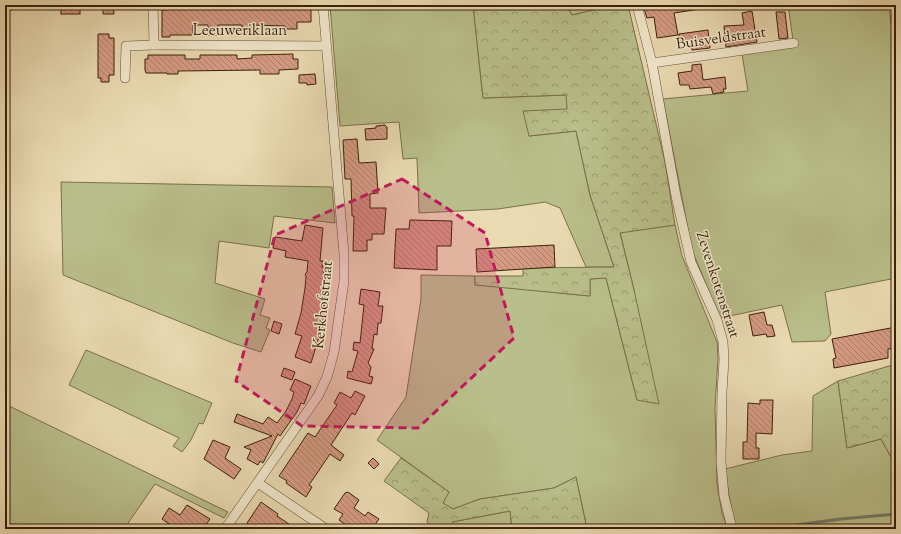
<svg xmlns="http://www.w3.org/2000/svg" width="901" height="534" font-family="'Sorts Mill Goudy',serif">
<defs>
<pattern id="forest-crowns" width="20" height="18" patternUnits="userSpaceOnUse"><rect width="20" height="18" fill="#b9bf8a"/><path d="M2 6a3 3 0 1 1 6 0M12 15a3 3 0 1 1 6 0" fill="none" stroke="#989b6f"/></pattern>
<pattern id="building-back-hatch" width="6" height="6" patternUnits="userSpaceOnUse"><rect width="6" height="6" fill="#d69b83"/><path d="M-1 5l2 2M0 0l6 6M5-1l2 2" fill="none" stroke="#af7e69"/></pattern>
</defs>
<rect width="100%" height="100%" fill="#eadab1"/>
<filter id="stains"><feTurbulence type="fractalNoise" baseFrequency=".005" numOctaves="4"/><feColorMatrix values="0 0 0 0 .2 0 0 0 0 .09 0 0 0 0 .02 0 0 0 .5 -.17"/></filter>
<radialGradient id="worn" r=".72"><stop offset=".6" stop-color="#630" stop-opacity="0"/><stop offset="1" stop-color="#630" stop-opacity=".3"/></radialGradient>
<g fill="#b9bf8a" stroke="#7a704a">
<path d="M330,5H473L483,98L567,95V109L529,136L576,131L590,195L614,267H586L560,208L545,202L498,209L419,213L417,158L403,159L399,122L340,126Z"/>
<path d="M566,5H616L572,15Z"/>
<path d="M788,5H889L891,24L896,23V278L825,292L831,334L825,341L792,342L782,305L720,318L692,250L663,99L748,91L742,54L794,47Z"/>
<path d="M61,182L332,187L335,223L274,216L269,248L219,241L215,283L265,299L260,315L270,318L266,328L270,330L261,352L233,343L63,275Z"/>
<path d="M675,225L682,256L717,342L718,358L715,408L717,484L722,513L728,529H587L576,477L554,488L480,499L453,509L442,503L449,492L377,440L406,397L421,299V275L475,276V284L590,296V279L606,278L637,400L634,290L620,232Z"/>
<path d="M86,350L212,403L203,424L199,423L191,440L182,452L173,446L179,438L69,385Z"/>
<path d="M838,381L847,448L881,439L896,466V529H736L729,496L725,469L782,455L812,451L813,396Z"/>
<path d="M5,404L228,512L224,518L155,484L124,529H5Z"/>
<path d="M510,511L512,529H457L452,522Z"/>
</g>
<g fill="url(#forest-crowns)" stroke="#7a704a">
<path d="M473,5H566L572,15L616,5H628L665,162L675,225L620,233L634,290L659,404L637,400L606,278L590,279V296L475,285V276H523V268L614,267L590,195L576,131L529,136L523,111L567,109L566,95L483,98Z"/>
<path d="M896,364V466L881,439L847,448L838,381Z"/>
<path d="M401,458L449,492L443,503L453,509L480,499L554,488L576,477L587,529H512L510,511L452,522L457,529H436L427,522L429,513L384,481Z"/>
</g>
<g fill="none" stroke-linecap="round" stroke-linejoin="round">
<path stroke="#737c6c" stroke-width="3" d="M766,529L841,519L896,514"/>
</g>
<g fill="url(#building-back-hatch)" stroke="#3b200b">
<rect x="61" y="5" width="19" height="9"/>
<path d="M103,5H113L114,14H103Z"/>
<path d="M643,5H700V9L674,13L678,35L657,38L654,17L647,18Z"/>
<path d="M233,6L239,7V8H259V9H311V22H297V29H285V26L252,25V35H242V25H218V35H208V25H193V35H170V37H162V10H166V8H187V7L221,8V7Z"/>
<path d="M752,11L757,42L726,47L724,26L744,25L742,13Z"/>
<path d="M776,12H785L788,38L779,39Z"/>
<path d="M708,30L710,48L692,50L690,41L680,43L679,34Z"/>
<path d="M98,34H109V38H114V75H109V82H101V78H98Z"/>
<path d="M293,54V59H298V69L279,70V74H260V70L178,71V74H167V73H146L145,70V59H148V55H185V59H200V55H237V59L252,58V55Z"/>
<path d="M701,64L703,80L725,77L726,89H723L724,92L713,94L711,87L690,89L689,85H680L678,73L692,71V65Z"/>
<path d="M315,74L316,84L307,85V83H299V75Z"/>
<path d="M385,125L387,127V139L366,140L365,129L376,128V126Z"/>
<path d="M357,139L359,163L376,162L378,193L370,194V208H386L384,234H372V240H367V251H353L354,216H352L351,179H345L343,140Z"/>
<path d="M410,220L452,221L451,246H437V270L394,268L396,229H409Z"/>
<path d="M305,225L323,228L320,261H323L322,267H324L323,272H324L322,290L326,291L324,307L327,308L326,314L311,363L295,357L302,336L295,334L301,313L305,288L306,276L305,274L307,272L308,261L285,257L286,251L273,248L275,237L302,241Z"/>
<path d="M554,245L555,267L477,272L476,249Z"/>
<path d="M361,289L380,292L378,306H383L381,323H378L377,335L374,334L372,349H374L368,363L371,367L369,376L373,377L371,384L347,378L348,371L352,372L358,351L353,350L354,342L360,343L364,305L359,304Z"/>
<path d="M764,312L767,325H772L775,336L767,337L766,334L753,336L749,315Z"/>
<path d="M274,321L282,324L279,334L271,331Z"/>
<path d="M896,327V348L888,349V358L834,368L833,359L836,358L832,339Z"/>
<path d="M284,368L295,372L292,380L281,376Z"/>
<path d="M295,379L311,386L304,404L301,403L297,412L280,436L278,434L263,463L260,461L258,465L247,459L251,450L244,447L272,436L234,422L237,414L263,424L268,417L277,423L286,411L292,399L294,392L290,390Z"/>
<path d="M355,391L365,396L355,415L352,413L331,445L344,455L340,461L330,454L309,485L312,487L306,497L286,483L287,481L279,476L308,433L315,437L337,405L334,403L340,392L351,398Z"/>
<path d="M760,400H773L772,434L756,433V448H759V459H743V442H747L748,403L760,404Z"/>
<path d="M213,440L230,447L225,458L241,469L234,479L204,459Z"/>
<path d="M373,458L379,464L374,469L368,463Z"/>
<path d="M348,492L359,500L354,508L365,516L368,512L379,519L372,529H352L339,520L343,514L334,509L345,493Z"/>
<path d="M261,502L278,514L277,516L289,524L286,529H255L247,523Z"/>
<path d="M187,505L210,519L203,529H176L162,519L169,508L180,515Z"/>
</g>
<g fill="none" stroke-linecap="round" stroke-linejoin="round">
<defs>
<g id="minor">
<path d="M637,5L652,63L676,196L691,262L717,320L723,342L724,360L722,392L721,462L724,496L731,524L733,529"/>
<path d="M154,45L326,46"/>
<path d="M652,63L794,43"/>
<path d="M125,78L126,46L154,45L153,5"/>
<path d="M258,483L326,529"/>
<path d="M225,529L318,396L327,377L334,352L344,281V254L323,5"/>
</g>
</defs>
<use href="#minor" stroke="#674e34" stroke-width="10"/>
<use href="#minor" stroke="#f1e7cc" stroke-width="9"/>
</g>
<path fill="#c2185b" fill-opacity="0.2" stroke="#c2185b" stroke-width="3" stroke-dasharray="8 5" stroke-linejoin="round" d="M402,179L485,233L514,338L418,428L302,426L236,381L275,235Z"/>
<g text-anchor="middle" dominant-baseline="central" stroke-width="3" stroke-linejoin="round" paint-order="stroke">
<g font-size="15" fill="#3b200b" stroke="#f1e7cc">
<text x="240" y="31">Leeuweriklaan</text>
<text transform="translate(721 39) rotate(-8)">Buisveldstraat</text>
<text transform="translate(717 285) rotate(72)">Zevenkotenstraat</text>
<text transform="translate(324 305) rotate(-84)">Kerkhofstraat</text>
</g>
</g>
<rect width="901" height="534" fill="none" stroke="#eadab1" stroke-width="20"/>
<rect x="6" y="6" width="889" height="522" fill="none" stroke="#3b200b" stroke-width="2"/>
<rect x="10" y="10" width="881" height="514" fill="none" stroke="#3b200b"/>
<rect width="100%" height="100%" filter="url(#stains)"/>
<rect width="100%" height="100%" fill="url(#worn)"/>
</svg>
